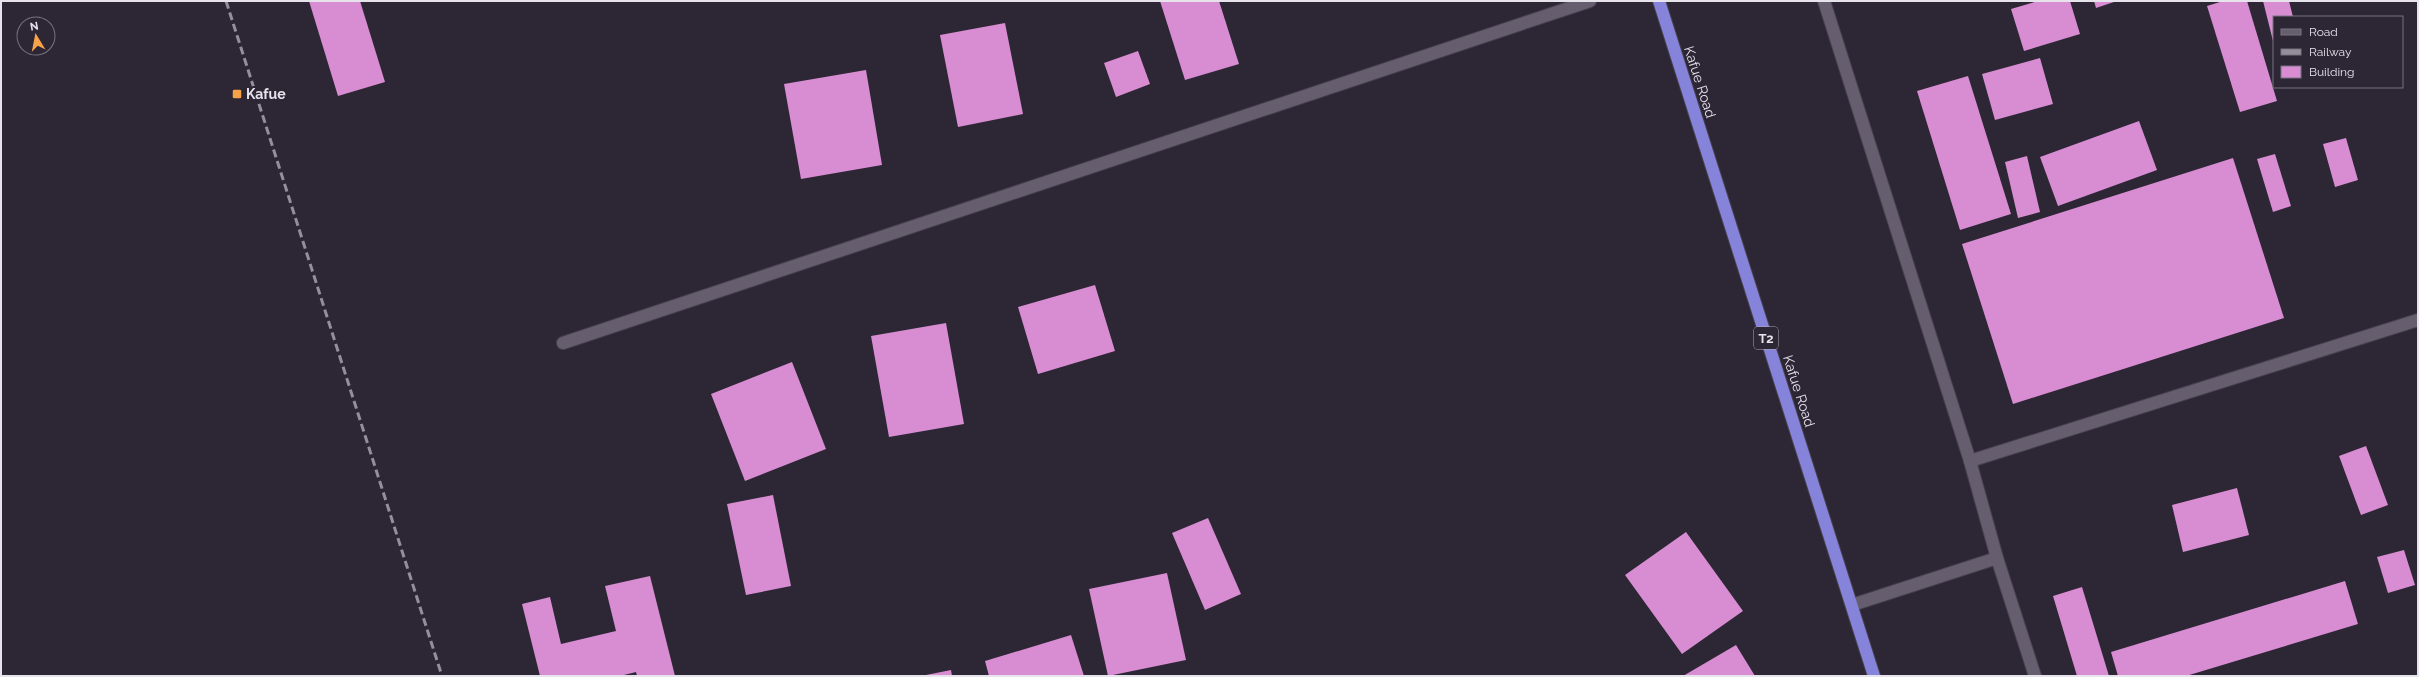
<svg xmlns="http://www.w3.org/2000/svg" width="2419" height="677" font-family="Raleway,sans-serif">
<rect width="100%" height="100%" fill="#2d2635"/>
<g fill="#d88dd3">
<path d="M309,1H360L385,82L338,96Z"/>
<path d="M1160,1H1219L1239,64L1185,80Z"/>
<path d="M2038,1H2070L2080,34L2024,51L2011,9Z"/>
<path d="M2094,1H2117L2096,8Z"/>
<path d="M2223,1H2247L2277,101L2240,112L2207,6Z"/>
<path d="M2263,1H2289L2293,17H2274V45Z"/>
<path d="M1005,23L1023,114L958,127L940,35Z"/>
<path d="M1138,51L1150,84L1116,97L1104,63Z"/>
<path d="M2040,58L2053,104L1995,120L1982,74Z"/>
<path d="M866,70L882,165L801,179L784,84Z"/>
<path d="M1968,76L2011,214L1960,230L1917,91Z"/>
<path d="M2139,121L2157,170L2058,206L2040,157Z"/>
<path d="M2346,138L2358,180L2335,187L2323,144Z"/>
<path d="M2275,154L2291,206L2273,212L2257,159Z"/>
<path d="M2027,156L2040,212L2018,218L2005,162Z"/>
<path d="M2233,158L2284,318L2013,404L1962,244Z"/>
<path d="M1095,285L1115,351L1038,374L1018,307Z"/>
<path d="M946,323L964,424L889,437L871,336Z"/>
<path d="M792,362L826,449L745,481L711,394Z"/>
<path d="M2366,446L2388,505L2361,515L2339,456Z"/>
<path d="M2237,488L2249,535L2183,552L2172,505Z"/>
<path d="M773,495L791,586L746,595L727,504Z"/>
<path d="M1208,518L1241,594L1205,610L1172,533Z"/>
<path d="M1686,532L1743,611L1682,654L1625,575Z"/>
<path d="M2404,550L2415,585L2388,593L2377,557Z"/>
<path d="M1167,573L1186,660L1108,676L1089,589Z"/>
<path d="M650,576L675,676H637L636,672L620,676H540L522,604L550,597L561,644L616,631L605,586Z"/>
<path d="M2345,581L2358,624L2186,676H2118L2111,652Z"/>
<path d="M2082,587L2109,676H2077L2053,596Z"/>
<path d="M1071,635L1084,676H989L985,661Z"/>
<path d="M1736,645L1755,676H1683Z"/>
<path d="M951,670L952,676H926V675Z"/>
</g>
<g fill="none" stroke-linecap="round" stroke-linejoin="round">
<defs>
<g id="minor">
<path d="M1824,1L1970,461L1997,558L1852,605"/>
<path d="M563,343L1590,1"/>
<path d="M1970,461L2418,320"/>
<path d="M1997,558L2035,676"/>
</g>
<path id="trunk" d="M1659,1L1874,676"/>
</defs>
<use href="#minor" stroke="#47424e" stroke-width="14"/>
<use href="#trunk" stroke="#47424e" stroke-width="14"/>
<use href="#minor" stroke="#665e6f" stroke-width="12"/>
<use href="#trunk" stroke="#8584da" stroke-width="12"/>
<path stroke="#948f9b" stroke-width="3" stroke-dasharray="8 4" stroke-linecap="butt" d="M226,1L442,676"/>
</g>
<rect fill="#f7a148" stroke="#2d2635" stroke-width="1.5" x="232" y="89" width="10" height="10" rx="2"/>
<g text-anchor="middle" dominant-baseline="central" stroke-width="4" stroke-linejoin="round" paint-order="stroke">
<rect fill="#2d2635" stroke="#afaab6" stroke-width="1" x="1754" y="327" width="24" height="22" rx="3"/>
<g font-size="13" font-weight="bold" fill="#e7e3ed">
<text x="1766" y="338">T2</text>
</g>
<g font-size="14" fill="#e7e3ed" stroke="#2d2635">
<text transform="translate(1700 82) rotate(72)">Kafue Road</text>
<text transform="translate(1799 391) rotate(72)">Kafue Road</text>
</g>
<g font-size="14" font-weight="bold" fill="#e7e3ed" stroke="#2d2635" text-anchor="start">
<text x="246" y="94">Kafue</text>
</g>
</g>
<rect width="2419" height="677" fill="none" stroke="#e7e3ed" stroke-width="4"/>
<rect x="2273" y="16" width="130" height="72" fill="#2d2635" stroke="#77727f"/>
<rect x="2281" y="29" width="20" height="6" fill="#665e6f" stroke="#77727f"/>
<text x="2309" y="36" font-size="12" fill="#e7e3ed">Road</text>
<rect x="2281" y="49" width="20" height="6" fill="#948f9b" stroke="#77727f"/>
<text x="2309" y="56" font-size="12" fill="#e7e3ed">Railway</text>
<rect x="2281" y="66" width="20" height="12" fill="#d88dd3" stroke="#77727f"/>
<text x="2309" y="76" font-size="12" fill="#e7e3ed">Building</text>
<g transform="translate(36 36) rotate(350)"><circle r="19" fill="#2d2635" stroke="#77727f"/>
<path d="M0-3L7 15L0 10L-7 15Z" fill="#f7a148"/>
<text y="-6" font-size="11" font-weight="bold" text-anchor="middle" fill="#e7e3ed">N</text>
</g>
</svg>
